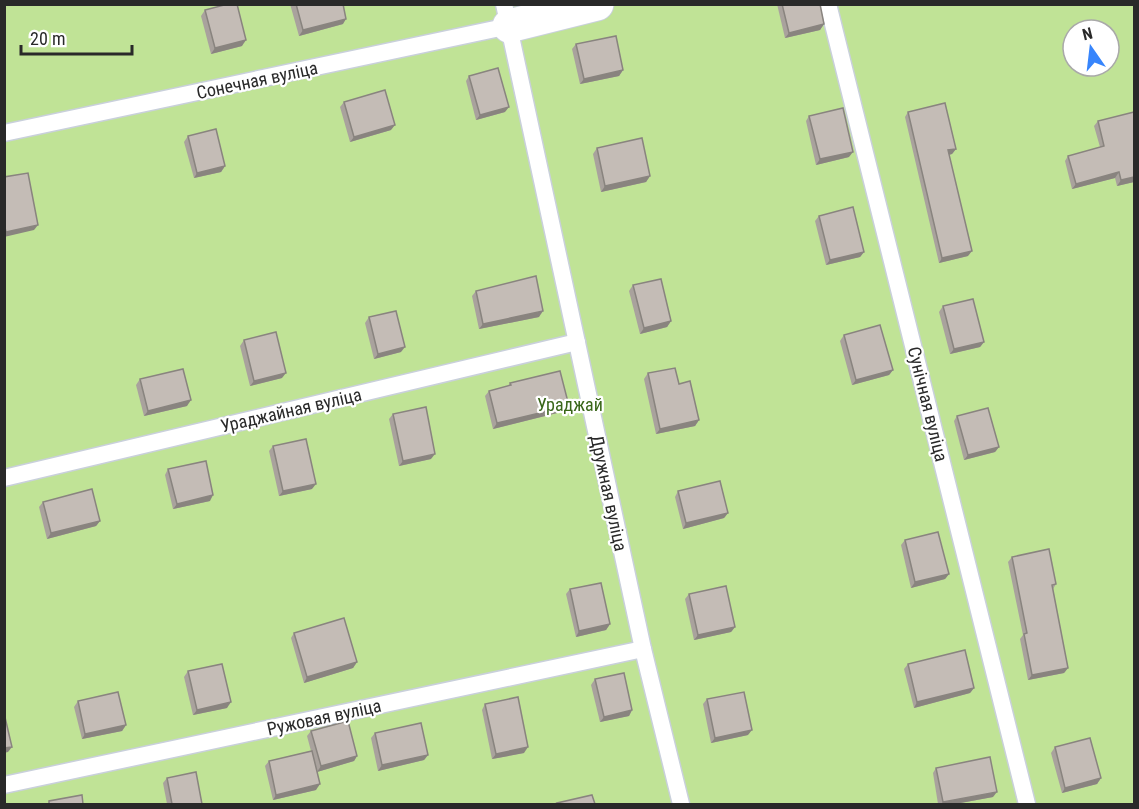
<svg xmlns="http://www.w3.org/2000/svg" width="1139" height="809" font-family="'Roboto Condensed',sans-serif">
<rect width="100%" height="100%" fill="#ece0da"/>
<path fill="#c0e396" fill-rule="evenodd" d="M5,5H1134V804H5ZM1073,30H1109V66H1073Z"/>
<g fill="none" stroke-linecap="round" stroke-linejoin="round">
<defs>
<g id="lane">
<path d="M504,4L643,649L681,804"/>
<path d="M828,4L1027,804"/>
<path d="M4,133L509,26"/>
<path d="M4,478L577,342"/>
<path d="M4,785L643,649"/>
</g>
<path id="street" d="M509,26L597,4"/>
</defs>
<use href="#lane" stroke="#c9d0db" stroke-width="19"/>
<use href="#street" stroke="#c9d0db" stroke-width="35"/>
<use href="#lane" stroke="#fff" stroke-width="16"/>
<use href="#street" stroke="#fff" stroke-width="33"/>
</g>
<g fill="#a9a29d">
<path d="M290,4H343V24L299,36Z"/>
<path d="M777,4H820L824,24L820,30L785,38Z"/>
<path d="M205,10L242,46L211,54L201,16Z"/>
<path d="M576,44L623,70L619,76L580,84L572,49Z"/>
<path d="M469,76L505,112L476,120L466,81Z"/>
<path d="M344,102L391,130L350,142L340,107Z"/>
<path d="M908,112L956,149L952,154L949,155L968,256L939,263L905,117Z"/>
<path d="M809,116L849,157L816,165L806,121Z"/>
<path d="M1098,121L1134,182L1117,186L1115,178L1072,189L1065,161L1068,156L1100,147L1094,126Z"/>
<path d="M188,136L225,166L221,172L194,178L184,142Z"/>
<path d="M597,148L650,176L646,182L601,192L593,154Z"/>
<path d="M819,216L864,252L860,257L826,265L815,221Z"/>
<path d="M633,285L671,321L667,327L640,334L629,291Z"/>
<path d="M476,291L539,317L479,329L472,296Z"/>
<path d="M943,306L984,342L980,347L950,354L939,312Z"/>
<path d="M369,317L401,352L374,359L365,323Z"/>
<path d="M844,335L893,370L889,375L852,385L840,341Z"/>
<path d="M244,340L282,378L250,386L240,346Z"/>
<path d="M648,373L679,384L699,420L695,426L656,434L644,379Z"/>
<path d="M140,379L187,406L144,416L136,385Z"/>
<path d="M510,383L569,406L565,411L493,429L485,396L489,391L508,386Z"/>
<path d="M393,414L431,459L399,466L389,419Z"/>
<path d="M957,416L999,447L995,452L964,460L954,421Z"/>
<path d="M273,446L312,489L279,496L269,451Z"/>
<path d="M168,469L210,501L173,509L165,475Z"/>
<path d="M678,491L728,513L724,518L683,529L675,497Z"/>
<path d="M43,502L100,521L96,526L47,539L39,507Z"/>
<path d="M905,540L949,574L945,579L911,588L901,545Z"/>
<path d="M1012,557L1056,584L1053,589L1068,668L1064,673L1028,680L1020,639L1023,635L1008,562Z"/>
<path d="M570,589L610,624L606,630L576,637L566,594Z"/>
<path d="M689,594L735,627L731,632L694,640L685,599Z"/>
<path d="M294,633L357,662L353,668L304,683L291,638Z"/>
<path d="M908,664L974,688L970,693L914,708L904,669Z"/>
<path d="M188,671L227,708L193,715L184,677Z"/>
<path d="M595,679L632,710L629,716L600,722L591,685Z"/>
<path d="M707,699L748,735L711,743L703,704Z"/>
<path d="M78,701L126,725L122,731L82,739L74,707Z"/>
<path d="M485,704L524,753L492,759L482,710Z"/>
<path d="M311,731L357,756L354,761L317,772L316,790L273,800L265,766L269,761L311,751L307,736Z"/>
<path d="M375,733L428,755L424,760L378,771L371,738Z"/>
<path d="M1055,747L1101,778L1097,784L1062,793L1051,753Z"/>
<path d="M936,768L993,797L955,804H938L933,773Z"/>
<path d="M167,778L202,804H167L163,783Z"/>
</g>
<g fill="#89847f">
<path d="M346,19L343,24L299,36L303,30Z"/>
<path d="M824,24L820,30L785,38L789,33Z"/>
<path d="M246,40L242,46L211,54L215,48Z"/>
<path d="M623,70L619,76L580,84L584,79Z"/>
<path d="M509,107L505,112L476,120L480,115Z"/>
<path d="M395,125L391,130L350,142L354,137Z"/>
<path d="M956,149L952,154L944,156L948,150Z"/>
<path d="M853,152L849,157L816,165L820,159Z"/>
<path d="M225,166L221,172L194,178L197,173Z"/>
<path d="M1119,172L1115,178L1072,189L1076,184Z"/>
<path d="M650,176L646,182L601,192L605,186Z"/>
<path d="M1134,177V182L1117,186L1121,180Z"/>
<path d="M38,225L34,230L4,237V234L6,232Z"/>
<path d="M972,251L968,256L939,263L942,258Z"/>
<path d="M864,252L860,257L826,265L830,260Z"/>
<path d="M543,311L539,317L479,329L483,324Z"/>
<path d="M671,321L667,327L640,334L644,328Z"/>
<path d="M984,342L980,347L950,354L954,349Z"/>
<path d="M405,347L401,352L374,359L378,354Z"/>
<path d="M893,370L889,375L852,385L856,380Z"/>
<path d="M286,373L282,378L250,386L254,381Z"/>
<path d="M191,400L187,406L144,416L148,411Z"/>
<path d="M569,406L565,411L493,429L497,423Z"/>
<path d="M699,420L695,426L656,434L660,429Z"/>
<path d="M999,447L995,452L964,460L968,455Z"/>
<path d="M435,454L431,459L399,466L403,461Z"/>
<path d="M316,484L312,489L279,496L283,491Z"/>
<path d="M213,495L210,501L173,509L177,504Z"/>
<path d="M728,513L724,518L683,529L686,523Z"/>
<path d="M100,521L96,526L47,539L51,533Z"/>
<path d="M949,574L945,579L911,588L915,582Z"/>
<path d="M610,624L606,630L576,637L579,631Z"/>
<path d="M735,627L731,632L694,640L698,635Z"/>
<path d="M357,662L353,668L304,683L307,677Z"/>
<path d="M1068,668L1064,673L1028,680L1032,675Z"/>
<path d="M974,688L970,693L914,708L917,702Z"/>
<path d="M231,702L227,708L193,715L197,710Z"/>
<path d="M632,710L629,716L600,722L604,717Z"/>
<path d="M126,725L122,731L82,739L85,734Z"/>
<path d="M752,730L748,735L711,743L715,738Z"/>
<path d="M12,747L8,752L4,753V748Z"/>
<path d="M528,747L524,753L492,759L496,754Z"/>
<path d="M428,755L424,760L378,771L382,765Z"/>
<path d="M357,756L354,761L317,772L321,766Z"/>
<path d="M1101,778L1097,784L1062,793L1065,788Z"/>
<path d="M320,784L316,790L273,800L276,795Z"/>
<path d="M997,792L993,797L955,804H941L943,802Z"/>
</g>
<g fill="#c4bcb6" stroke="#89847f" stroke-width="1.5">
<path d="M228,4H237L246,40L215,48L205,10Z"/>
<path d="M296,4H343L346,19L303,30Z"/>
<path d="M782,4H820L824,24L789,33Z"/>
<path d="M616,36L623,70L584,79L576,44Z"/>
<path d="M498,68L509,107L480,115L469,76Z"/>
<path d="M385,90L395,125L354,137L344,102Z"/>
<path d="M945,103L956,149L948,150L972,251L942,258L908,112Z"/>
<path d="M843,108L853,152L820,159L809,116Z"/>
<path d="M1134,112V177L1121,180L1119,172L1076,184L1068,156L1104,146L1098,121Z"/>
<path d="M216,129L225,166L197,173L188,136Z"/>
<path d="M642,138L650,176L605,186L597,148Z"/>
<path d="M28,173L38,225L6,232L4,224V177Z"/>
<path d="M853,207L864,252L830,260L819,216Z"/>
<path d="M536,276L543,311L483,324L476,291Z"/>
<path d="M661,279L671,321L644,328L633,285Z"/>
<path d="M973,299L984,342L954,349L943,306Z"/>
<path d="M396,311L405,347L378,354L369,317Z"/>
<path d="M880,325L893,370L856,380L844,335Z"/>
<path d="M276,332L286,373L254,381L244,340Z"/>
<path d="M675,368L679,384L690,381L699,420L660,429L648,373Z"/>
<path d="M183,369L191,400L148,411L140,379Z"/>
<path d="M560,371L569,406L497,423L489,391L511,385L510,383Z"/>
<path d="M426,407L435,454L403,461L393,414Z"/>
<path d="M988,408L999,447L968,455L957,416Z"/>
<path d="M306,439L316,484L283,491L273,446Z"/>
<path d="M206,461L213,495L177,504L168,469Z"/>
<path d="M720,481L728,513L686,523L678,491Z"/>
<path d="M92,489L100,521L51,533L43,502Z"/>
<path d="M938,532L949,574L915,582L905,540Z"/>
<path d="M1049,549L1056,584L1052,585L1068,668L1032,675L1024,634L1027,633L1012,557Z"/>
<path d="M601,583L610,624L579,631L570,589Z"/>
<path d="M726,586L735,627L698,635L689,594Z"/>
<path d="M344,618L357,662L307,677L294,633Z"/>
<path d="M965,650L974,688L917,702L908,664Z"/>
<path d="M222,664L231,702L197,710L188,671Z"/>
<path d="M624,673L632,710L604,717L595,679Z"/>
<path d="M118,692L126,725L85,734L78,701Z"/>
<path d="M744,692L752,730L715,738L707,699Z"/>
<path d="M518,697L528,747L496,754L485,704Z"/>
<path d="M4,713L12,747L4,748Z"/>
<path d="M348,721L357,756L321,766L311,731Z"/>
<path d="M421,723L428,755L382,765L375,733Z"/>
<path d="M1090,738L1101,778L1065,788L1055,747Z"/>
<path d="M312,751L320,784L276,795L269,761Z"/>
<path d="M990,757L997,792L943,802L936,768Z"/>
<path d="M196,772L202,804H172L167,778Z"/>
<path d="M82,795L83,804H49V801Z"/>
<path d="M592,795L595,804H558L557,803Z"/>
</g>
<g text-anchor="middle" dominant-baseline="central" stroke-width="4.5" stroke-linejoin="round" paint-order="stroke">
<g font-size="18" fill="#292929" stroke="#fff">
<text transform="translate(257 80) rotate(-12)">Сонечная вуліца</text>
<text transform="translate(928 404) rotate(76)">Сунічная вуліца</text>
<text transform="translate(291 410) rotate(-13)">Ураджайная вуліца</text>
<text transform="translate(609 493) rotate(78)">Дружная вуліца</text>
<text transform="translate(324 717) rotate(-12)">Ружовая вуліца</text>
</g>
<g font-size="18" fill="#396619" stroke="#fff">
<text x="570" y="404">Ураджай</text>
</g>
</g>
<rect width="1139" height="809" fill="none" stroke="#292929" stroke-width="12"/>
<g transform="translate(1091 48) rotate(346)"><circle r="28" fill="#ffffff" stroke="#a9a9a9" stroke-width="1.5"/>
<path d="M0-4.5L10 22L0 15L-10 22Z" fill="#3785fc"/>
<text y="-9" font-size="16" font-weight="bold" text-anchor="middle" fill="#292929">N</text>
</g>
<path d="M21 45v9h111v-9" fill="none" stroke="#292929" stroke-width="3"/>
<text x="30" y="45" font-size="18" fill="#292929" stroke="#ffffff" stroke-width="4.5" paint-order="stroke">20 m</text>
</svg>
